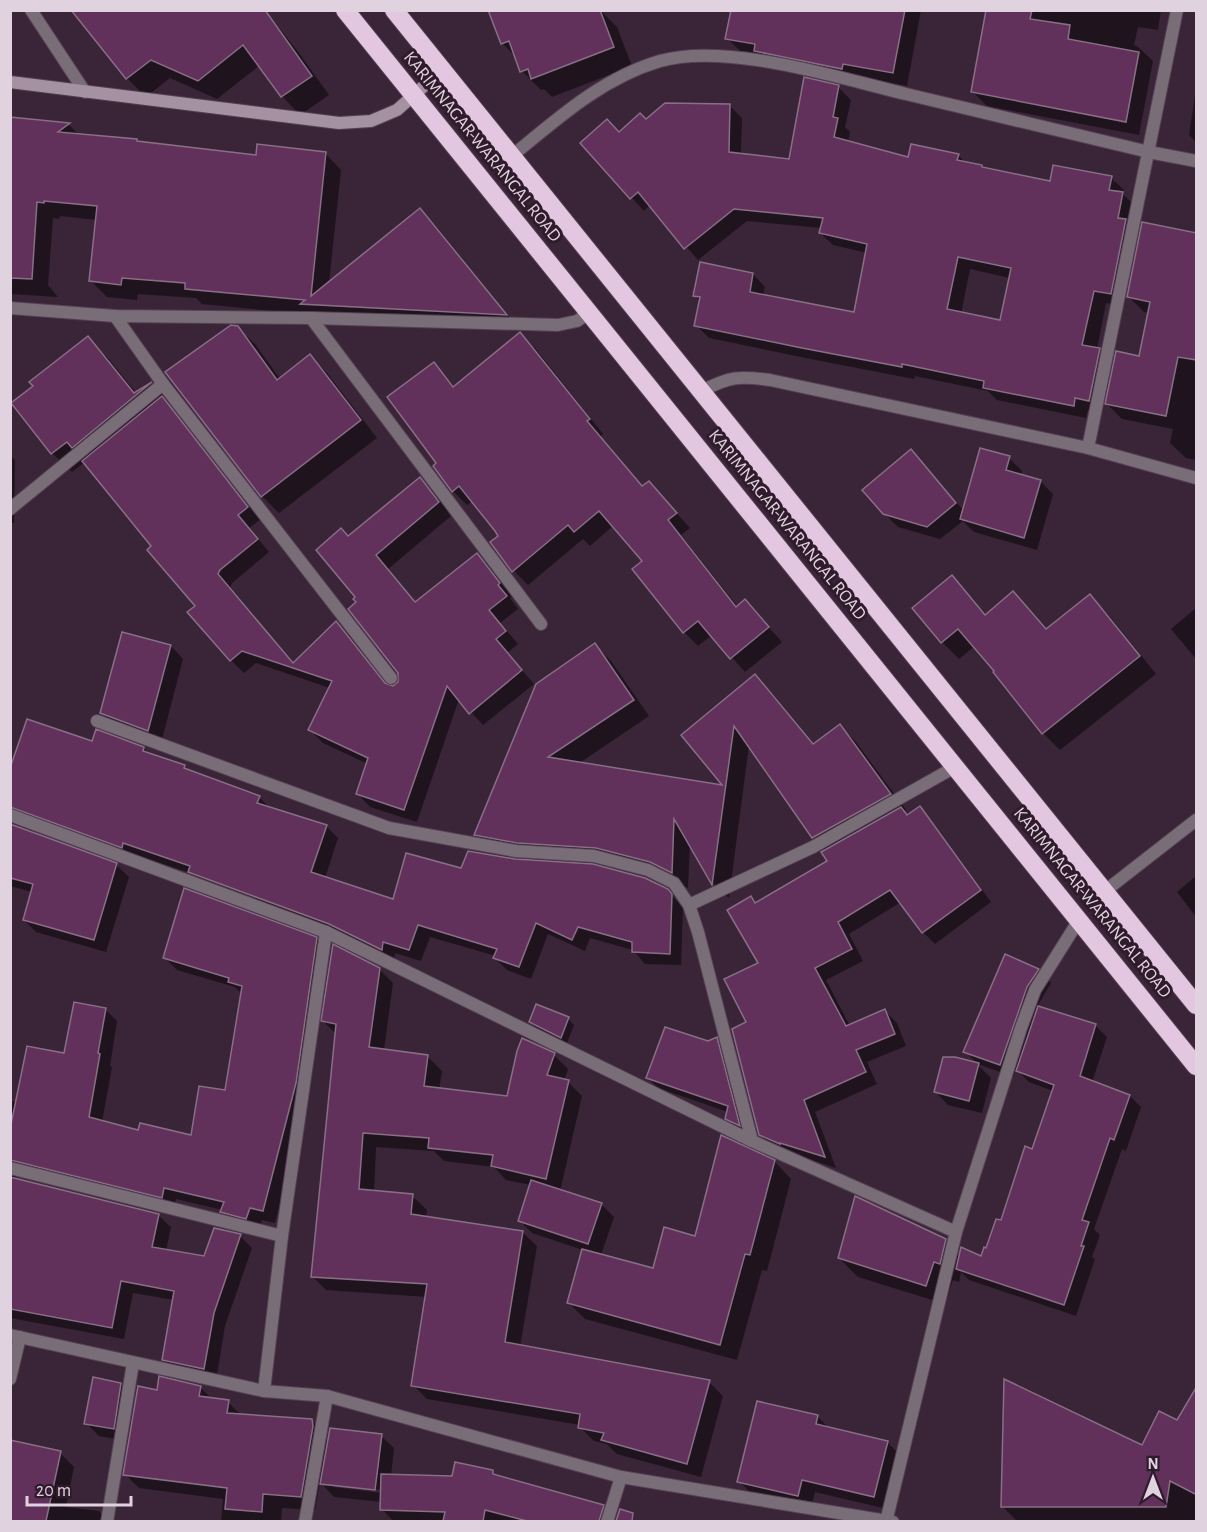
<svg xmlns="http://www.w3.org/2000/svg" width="1207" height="1532" font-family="'Alegreya Sans',sans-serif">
<rect width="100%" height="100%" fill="#3a2438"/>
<g fill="#0007" fill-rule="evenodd">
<path d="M72,10H265L299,53L329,95L300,115L282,96L260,65L217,99L170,78L146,97L127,78Z"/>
<path d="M489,10H600L617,27L632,66L552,97L544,89L541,90L522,71L517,58L502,43Z"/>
<path d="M733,10H921L907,86L741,52L727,38Z"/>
<path d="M988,10H1161L1158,30L1138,27L1134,45L1138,47L1153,61L1139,135L987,106L973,92Z"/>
<path d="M838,87L851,100L845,127L850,132L848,142L910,158L958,155L966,163L982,167L984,169L1051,183L1111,178L1124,190L1123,194L1135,206L1131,226L1138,233L1123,306L1106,303L1097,349L1112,362L1102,413L1088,410L1086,418L997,400L988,391L915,376L914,379L816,360L709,338L696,325L700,301L694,295L753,274L765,287L763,296L855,314L867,253L833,245L820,233L822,228L747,221L698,260L650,205L644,211L582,143L620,134L647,121L730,106L742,118L741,155L790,160ZM970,269L1010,278L1002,321L961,314Z"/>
<path d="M1196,89V142L1189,135Z"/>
<path d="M10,119L69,125L80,136L258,156L325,153L341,170L329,283L420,210L436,226L520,330L318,320L313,315L202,304L196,298L138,294L137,300L107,297L91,281L97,220L60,216L59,219L53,218L48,285L58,297L10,294Z"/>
<path d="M1196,234V460L1186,458L1170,443L1173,429L1122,419L1107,404L1140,358L1150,313L1144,312L1129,297Z"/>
<path d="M237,327L255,344L280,379L310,356L327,373L377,438L279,513L262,496Z"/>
<path d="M520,334L535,348L603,434L600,437L643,487L649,483L690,528L681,535L738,607L745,601L782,642L745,672L712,635L698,646L684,632L645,561L614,525L590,546L583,539L528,585L514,571L492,543L500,536L473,501L467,505L453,491L438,463L434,364L455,388Z"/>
<path d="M88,338L107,357L137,394L152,384L170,402L168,404L260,520L249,528L269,552L232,583L230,588L294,664L336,623L349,636L388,686L393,688L400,682L399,672L358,602L349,537L420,479L433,491L451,516L388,569L416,603L477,555L490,567L512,597L510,598L518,609L500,623L518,644L507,653L534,684L483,725L459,699L417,822L370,807L358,794L368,764L323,743L310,730L330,688L256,663L244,673L231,660L197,606L153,546L85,462L72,472L52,453L13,403L35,386Z"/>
<path d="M911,451L964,511L1009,458L1022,471L1021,476L1040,481L1053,494L1037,550L974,532L963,521L940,539L898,527L884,513Z"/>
<path d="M10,456L15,460L14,523H10Z"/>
<path d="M952,578L986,616L1029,610L1047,630L1090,596L1107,613L1156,674L1060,750L1043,733L975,646L959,659L942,642Z"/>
<path d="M1196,608V659L1171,629Z"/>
<path d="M595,645L611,661L649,716L578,764L726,787L683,735L755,676L771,692L814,745L840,726L856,742L906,810L903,811L908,816L919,808L931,820L991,902L935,944L923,932L901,902L849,934L863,961L826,980L850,1026L885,1011L897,1023L906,1046L867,1062L877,1084L815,1112L836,1168L773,1147L760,1134L748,1023L760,964L751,898L757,904L829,861L826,851L813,837L749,745L729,898L714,884L690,842L688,888L668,878L613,863L534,858L492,851L476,835Z"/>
<path d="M171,646L183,659L161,743L115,726L102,713Z"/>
<path d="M93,743L143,748L151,756L184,767L189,771L259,797L271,809L326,826L338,838L325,878L394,901L461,870L668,891L683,908L681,965L645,964L633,950L590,938L585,951L548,934L531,979L507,970L495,958L496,956L430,937L421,961L395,953L394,961L202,884L191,873L135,855L134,859L22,818L12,826L116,865L129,877L106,952L36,932L24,920L32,892L10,886V772Z"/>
<path d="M1196,876V917L1177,892Z"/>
<path d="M316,939L329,951L308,1096L275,1223L262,1220L259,1230L234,1224L222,1210L176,1199L174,1209L17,1174L15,1179L158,1215L171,1227L166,1251L205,1258L240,1236L252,1248L225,1326L216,1381L176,1372L164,1360L174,1300L133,1293L124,1339L10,1318V1101L17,1102L65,1055L105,1009L117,1021L110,1066L112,1067L102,1122L139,1131L192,1137L226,1092L242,994L235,987L177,970L165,958Z"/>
<path d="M379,969L393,983L384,1050L428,1057L442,1071L439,1090L508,1098L554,1055L568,1069L564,1081L568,1082L582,1096L560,1191L601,1204L614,1217L601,1255L654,1269L696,1237L722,1137L775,1162L791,1179L767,1271L762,1270L737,1360L585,1319L568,1302L583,1250L532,1233L519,1220L531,1185L506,1180L494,1167L444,1161L434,1151L376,1147L374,1192L412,1196L427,1210L426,1218L522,1232L537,1246L520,1347L709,1382L723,1396L701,1477L617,1454L607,1444L594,1441L580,1427V1425L427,1399L413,1385L427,1297L326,1290L312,1276L337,1035L323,1021Z"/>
<path d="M1038,970L1051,983L1037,1007L1095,1025L1107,1037L1092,1082L1130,1096L1141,1107L1126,1151L1122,1149L1094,1229L1100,1235L1092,1257L1095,1259L1076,1316L969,1280L961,1272L959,1282L953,1280L945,1304L858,1277L839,1258L945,1240L960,1256L982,1258L987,1250L1002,1222L1033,1150L1053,1091L1029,1082L1016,1069L1013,1077L978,1064L965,1051Z"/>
<path d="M568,1019L574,1025L567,1043L536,1028L530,1022Z"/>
<path d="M716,1038L726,1049L748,1134L737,1129L727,1118L728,1112L658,1088L648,1078Z"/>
<path d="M978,1065L991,1078L982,1113L948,1105L936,1092Z"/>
<path d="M121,1384L134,1397L126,1441L99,1436L86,1423Z"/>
<path d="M200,1387L213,1400L228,1402L242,1416L312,1421L326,1435L328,1446L381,1436L394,1448L391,1476L453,1478L493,1472L498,1477L592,1503L606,1517L605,1522H394L382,1509V1502L334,1497L320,1482L315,1510L282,1508L281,1522H221L223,1499L139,1488L125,1474L158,1392ZM334,1484L383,1490L382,1493L334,1487Z"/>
<path d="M1196,1389V1522L1016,1520L1002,1506L1143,1447L1178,1422Z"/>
<path d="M817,1416L830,1429L887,1442L900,1455L887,1509L815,1492L811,1508L752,1494L739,1481Z"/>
<path d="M10,1442L60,1453L74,1467L66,1507L99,1511L109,1522H10Z"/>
</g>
<g fill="#61315c" stroke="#886f85" stroke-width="1.5" fill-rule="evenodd">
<path d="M71,10H265L312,76L281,97L243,45L198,81L151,60L126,79Z"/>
<path d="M488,10H600L614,47L531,79L528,69L520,72L509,41L501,44Z"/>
<path d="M731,10H905L893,73L843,64L842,69L754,51L755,44L725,39Z"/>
<path d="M986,10H1032L1030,19L1070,25L1068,39L1139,52L1126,122L971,92Z"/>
<path d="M804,77L839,85L833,117L838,118L834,137L908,157L911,144L959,154L957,160L982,165V167L1050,181L1053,165L1112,176L1109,190L1123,192L1118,218L1126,219L1111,294L1094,291L1082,345L1100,348L1089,401L1075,398L1074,406L983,388L984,381L902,364V367L802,348L694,326L700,297L693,296L700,262L753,273L750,292L854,312L867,244L819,233L823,218L734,209L684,249L638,192L630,199L580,143L607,119L619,132L640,113L646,119L665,103L730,104L729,152L789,159ZM958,257L1011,268L1000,320L947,309Z"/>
<path d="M10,117L70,123L58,132L137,139V141L256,155L257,144L326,152L311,296L420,208L507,315L300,304L305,300L185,289V283L122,278L121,285L89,281L97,206L44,201V203L37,202L32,279L10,278Z"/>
<path d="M1142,222L1197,233V360L1178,357L1166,416L1105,404L1116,351L1139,356L1150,302L1127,297Z"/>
<path d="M231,325L238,326L277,380L310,354L361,420L261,497L165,372Z"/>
<path d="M520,332L590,419L587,421L642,486L649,481L677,513L668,520L736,607L745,599L769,627L730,659L698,621L683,633L632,569L642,561L599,511L574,532L568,525L512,572L490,542L498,536L495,531L459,486L452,492L433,466L436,463L387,397L434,362L453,387Z"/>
<path d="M88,336L134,393L152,382L72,448L67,442L51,454L11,403L33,386L29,382Z"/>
<path d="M162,396L248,507L238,515L258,539L220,570L218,574L293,663L336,621L385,683L393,686L398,682V673L348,609L356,602L353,599L355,597L316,550L341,528L348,536L420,477L439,502L376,555L415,602L477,553L500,583L498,585L507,596L489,610L506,631L496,639L522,670L469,714L447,686L404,810L356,794L368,758L308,730L332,681L242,651L230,661L187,612L195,606L147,550L151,546L82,461Z"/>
<path d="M980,448L1010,456L1006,470L1041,480L1024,538L960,519Z"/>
<path d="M911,449L956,503L927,527L883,514L862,490Z"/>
<path d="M952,575L985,615L1013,591L1046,629L1090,594L1140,656L1042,734L993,672L994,671L958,629L941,643L912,608Z"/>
<path d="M122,632L171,645L148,731L100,713Z"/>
<path d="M595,643L634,700L548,757L722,785L681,735L755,674L813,744L840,724L891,794L812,838L734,726L712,885L674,819L672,873L650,862L596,848L517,843L474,835L536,684Z"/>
<path d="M27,719L92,741L96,729L144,747L143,751L185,765L184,768L260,796L257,803L327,825L311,872L393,899L406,853L461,868L468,851L515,859L593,864L645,878L668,889L672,894L670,954L632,952V942L578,927L572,940L536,923L519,967L493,958L497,949L418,925L409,950L383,942L382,950L329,924L188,872L190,866L123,843L122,848L10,807V768Z"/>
<path d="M920,806L981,890L922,933L890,890L838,922L852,949L815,968L846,1026L885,1009L895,1034L856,1050L866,1072L804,1100L825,1157L780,1143V1144L759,1135L732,1029L746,1022L724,979L758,963L727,910L751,896L755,903L827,861L821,852L901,807L907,815Z"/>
<path d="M10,824L117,863L94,940L23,920L33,884L10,878Z"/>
<path d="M184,888L317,937L296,1083L263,1211L250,1208L246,1219L220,1212L224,1202L164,1188L162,1198L10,1160V1129L27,1046L64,1053L74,1002L106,1008L98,1053L100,1054L89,1117L138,1130L140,1123L191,1135L199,1086L225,1090L242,986L228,982L229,978L163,958Z"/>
<path d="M333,944L380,968L369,1047L428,1055L424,1086L507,1096L517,1051L522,1038L555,1053L547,1075L569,1080L546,1179L491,1166L493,1155L428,1148L429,1138L363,1133L359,1189L413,1194L411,1214L523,1231L505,1342L710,1380L687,1464L601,1440L604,1433L578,1428L580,1414L411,1386L427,1284L311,1277L336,1024L321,1021Z"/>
<path d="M1005,954L1039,969L1027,987L1000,1065L963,1052Z"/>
<path d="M536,1004L569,1017L561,1038L529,1022Z"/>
<path d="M1038,1006L1096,1024L1080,1076L1130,1095L1114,1140L1110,1138L1082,1220L1089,1222L1081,1246H1084L1064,1305L956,1269L961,1247L981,1256L984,1247L986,1248L996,1219L1001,1220L1025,1146L1032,1149L1054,1085L1016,1071Z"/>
<path d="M665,1027L708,1041L717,1037L740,1126L725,1119L728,1106L646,1078Z"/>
<path d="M943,1057H955L979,1063L969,1101L934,1092Z"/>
<path d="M721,1135L775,1160L750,1255L745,1254L720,1345L567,1303L582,1249L653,1268L664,1227L695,1236Z"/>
<path d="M10,1177L159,1214L152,1247L204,1256L214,1228L241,1234L214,1313L204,1369L162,1360L174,1291L121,1281L112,1328L10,1309Z"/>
<path d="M531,1180L602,1203L588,1244L518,1221Z"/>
<path d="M855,1196L946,1239L940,1264L934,1262L926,1286L838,1258Z"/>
<path d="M159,1376L201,1386L199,1396L229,1400L227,1413L312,1419L313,1426L301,1497L263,1494L262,1512L225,1509L227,1488L123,1475L138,1386L157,1390Z"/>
<path d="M93,1377L121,1383L114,1429L84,1424Z"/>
<path d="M1004,1379L1142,1445L1159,1411L1177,1420L1197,1386V1495L1170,1481L1166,1507H1001Z"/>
<path d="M757,1401L818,1415L816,1424L888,1441L874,1497L802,1480L798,1496L737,1482Z"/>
<path d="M330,1428L382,1434L375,1490L320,1484Z"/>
<path d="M10,1440L61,1451L46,1521H10Z"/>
<path d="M455,1462L493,1470V1474L604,1505L599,1521H527L485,1510L483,1521H443L445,1512L380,1510L381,1474L452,1476Z"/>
<path d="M620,1509L633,1513L632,1521H616Z"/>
</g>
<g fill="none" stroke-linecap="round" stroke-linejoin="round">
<defs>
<g id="street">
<path d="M31,10L85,92"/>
<path d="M512,156C557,119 602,78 660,61C726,42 839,78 906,94C987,113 1068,133 1149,152L1196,161"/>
<path d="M10,308L115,316L311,318L558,325L577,321L589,313"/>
<path d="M115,316L163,384L391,678"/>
<path d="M311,318L541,624"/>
<path d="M702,391C730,376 740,376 770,380L1088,448L1196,478"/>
<path d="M1088,448L1177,10"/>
<path d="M10,509L163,384"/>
<path d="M97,721L389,828L516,851L594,856L648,870L674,883L689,905L698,932L752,1141"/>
<path d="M10,815L326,932L752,1141L956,1232"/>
<path d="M1105,891L1196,820"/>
<path d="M689,905L813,847L955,767"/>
<path d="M10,1168L282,1236"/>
<path d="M10,1335L264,1391L327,1396L621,1477L893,1522"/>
<path d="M10,1379L20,1337"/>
<path d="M264,1391L282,1236L326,932"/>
<path d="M107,1522L133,1363"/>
<path d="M305,1522L327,1396"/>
<path d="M607,1522L621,1477"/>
<path d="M886,1522L956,1232L1021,1028L1035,990L1079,920"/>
</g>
<path id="secondary" d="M10,82L339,123L371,121L397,110L442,70"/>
<g id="highway">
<path d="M345,10L1196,1066"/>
<path d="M394,10L1196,1005"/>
</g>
</defs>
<use href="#street" stroke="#554053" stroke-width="14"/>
<use href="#secondary" stroke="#554053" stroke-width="14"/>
<use href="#highway" stroke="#554053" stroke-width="20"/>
<use href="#street" stroke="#796d77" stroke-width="12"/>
<use href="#secondary" stroke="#a491a1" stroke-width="12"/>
<use href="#highway" stroke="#e3c6df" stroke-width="18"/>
</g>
<g text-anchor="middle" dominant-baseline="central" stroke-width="6" stroke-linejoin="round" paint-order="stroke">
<g font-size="18" fill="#e1d2df" stroke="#301b2d">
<text transform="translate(482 147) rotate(51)">KARIMNAGAR-WARANGAL ROAD</text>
<text transform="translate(787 525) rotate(51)">KARIMNAGAR-WARANGAL ROAD</text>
<text transform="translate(1092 903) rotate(51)">KARIMNAGAR-WARANGAL ROAD</text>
</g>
</g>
<rect width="1207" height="1532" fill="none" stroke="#e1d2df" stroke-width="24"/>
<g transform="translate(1153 1478)" stroke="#301b2d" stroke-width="4.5" paint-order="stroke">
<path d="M0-4.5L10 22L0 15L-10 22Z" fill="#e1d2df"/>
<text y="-9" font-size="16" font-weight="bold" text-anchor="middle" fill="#e1d2df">N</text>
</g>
<path d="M27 1496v9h104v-9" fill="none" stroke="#e1d2df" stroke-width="3"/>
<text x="36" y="1496" font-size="18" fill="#e1d2df" stroke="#301b2d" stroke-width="4.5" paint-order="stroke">20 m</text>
</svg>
